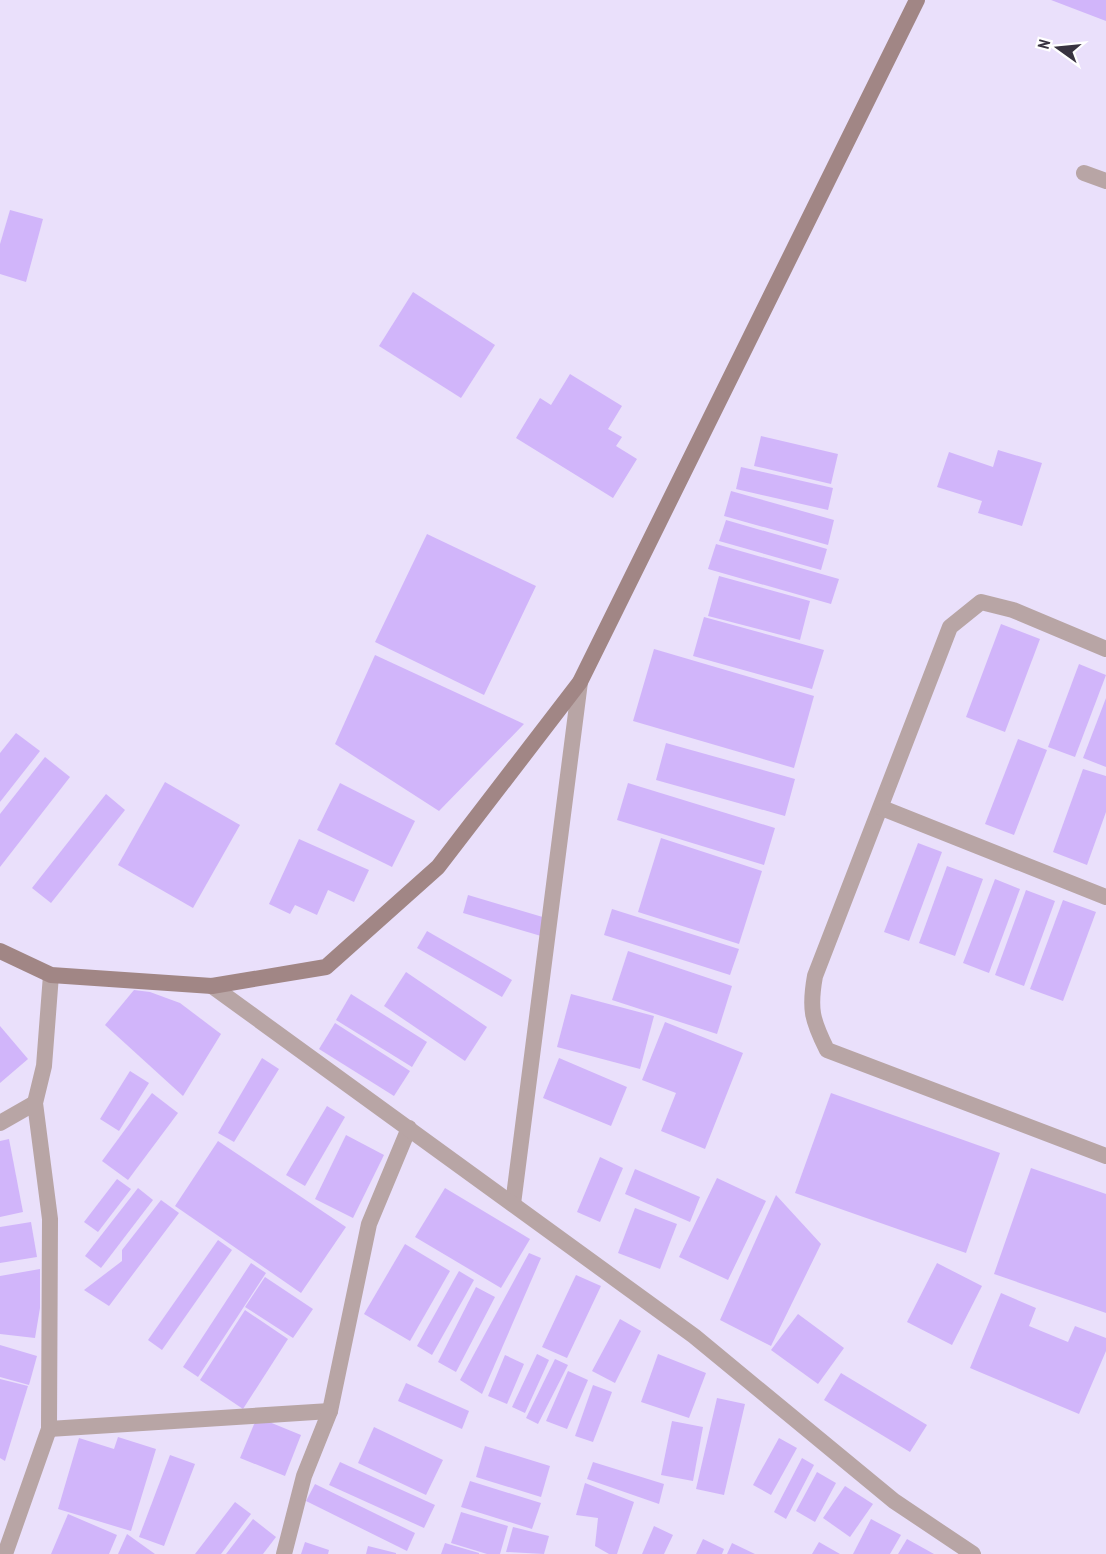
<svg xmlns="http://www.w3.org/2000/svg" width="1106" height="1554" font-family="'PT Sans Narrow',sans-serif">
<rect width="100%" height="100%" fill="#eae0fb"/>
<g fill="#d1b5fa">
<path d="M1051,0H1106V21Z"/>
<path d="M10,210L43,219L26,282L0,274V244Z"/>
<path d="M413,292L495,345L461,398L379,346Z"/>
<path d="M570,374L622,406L608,429L622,437L616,446L637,459L613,498L516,438L540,398L551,405Z"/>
<path d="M761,436L838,454L831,484L754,466Z"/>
<path d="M998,450L1042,463L1022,526L978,513L982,501L937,487L949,452L993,467Z"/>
<path d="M741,467L833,488L828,510L736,489Z"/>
<path d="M731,491L834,520L828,545L724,516Z"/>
<path d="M726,520L827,549L821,570L719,541Z"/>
<path d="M427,534L536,586L484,695L375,642Z"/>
<path d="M716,544L839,579L831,604L708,569Z"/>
<path d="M719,576L810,601L800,640L708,616Z"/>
<path d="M704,617L824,650L812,689L693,656Z"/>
<path d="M1001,624L1040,639L1005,732L966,717Z"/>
<path d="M654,649L814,696L794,768L633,721Z"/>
<path d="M375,655L524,724L439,811L335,744Z"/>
<path d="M1079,664L1106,675L1075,757L1048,747Z"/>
<path d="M1106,698V767L1083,758Z"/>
<path d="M16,733L40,751L0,802V753Z"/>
<path d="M1018,739L1047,750L1014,835L985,824Z"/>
<path d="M666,743L795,779L785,816L656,780Z"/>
<path d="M45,757L70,777L0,867V814Z"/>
<path d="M1083,769L1106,776V812L1087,865L1053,852Z"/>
<path d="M165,782L240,825L193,908L118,865Z"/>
<path d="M340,783L415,821L392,867L317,830Z"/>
<path d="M628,783L775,828L764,865L617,820Z"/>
<path d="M106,794L125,810L51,903L32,888Z"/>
<path d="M661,838L762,871L739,944L638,912Z"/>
<path d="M299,839L369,870L354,902L328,890L317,915L295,905L290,914L269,904Z"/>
<path d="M918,843L942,852L909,941L884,932Z"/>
<path d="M947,866L983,879L955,956L919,943Z"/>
<path d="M995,879L1020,889L989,973L963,963Z"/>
<path d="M1026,890L1055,901L1024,986L995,975Z"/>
<path d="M468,895L546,918L541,936L463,913Z"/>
<path d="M1063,900L1096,912L1063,1001L1030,989Z"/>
<path d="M612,909L739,949L730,975L604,935Z"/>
<path d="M427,931L512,980L502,997L417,948Z"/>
<path d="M628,951L732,986L717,1034L612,1000Z"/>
<path d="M406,972L487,1027L465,1061L384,1006Z"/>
<path d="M134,990L150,992L180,1003L221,1034L183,1096L105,1025Z"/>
<path d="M351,994L427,1042L412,1067L336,1020Z"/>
<path d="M571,994L654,1016L640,1069L557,1047Z"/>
<path d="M665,1022L743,1053L705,1149L661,1131L676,1093L642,1080Z"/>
<path d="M335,1023L410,1071L394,1096L319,1049Z"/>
<path d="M0,1026L28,1059L0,1083Z"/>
<path d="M262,1058L279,1069L234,1142L218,1133Z"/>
<path d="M559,1058L627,1087L611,1126L543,1098Z"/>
<path d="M130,1071L149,1083L119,1131L100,1119Z"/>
<path d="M152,1093L178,1113L128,1180L102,1161Z"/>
<path d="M831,1093L1000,1153L966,1253L795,1193Z"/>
<path d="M327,1106L345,1117L305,1186L286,1175Z"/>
<path d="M346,1135L384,1155L353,1218L315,1199Z"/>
<path d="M9,1139L23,1212L0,1217V1141Z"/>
<path d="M218,1141L346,1227L301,1293L175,1206Z"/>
<path d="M600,1157L623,1168L600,1222L577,1212Z"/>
<path d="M1031,1168L1106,1194V1313L994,1274Z"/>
<path d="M635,1169L700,1197L690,1222L625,1194Z"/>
<path d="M717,1178L766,1201L728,1280L679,1257Z"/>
<path d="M117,1179L131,1189L98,1232L84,1222Z"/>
<path d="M138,1188L153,1200L101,1268L85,1256Z"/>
<path d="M445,1188L530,1239L501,1288L415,1237Z"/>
<path d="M776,1195L821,1244L771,1346L720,1320Z"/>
<path d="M161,1200L179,1213L109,1306L84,1290L122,1261V1250Z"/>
<path d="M635,1208L677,1224L660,1269L618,1253Z"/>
<path d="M31,1222L37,1257L0,1263V1227Z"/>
<path d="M218,1240L232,1250L162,1350L148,1340Z"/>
<path d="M405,1244L450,1271L410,1341L364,1314Z"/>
<path d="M529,1253L541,1258L482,1394L460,1380Z"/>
<path d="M251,1263L266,1273L198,1377L183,1367Z"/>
<path d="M937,1263L982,1286L952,1345L907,1322Z"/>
<path d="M40,1269V1308L35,1338L0,1334V1276Z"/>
<path d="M459,1271L474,1280L432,1355L417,1346Z"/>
<path d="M576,1275L601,1286L567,1358L542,1347Z"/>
<path d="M265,1277L313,1309L293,1338L245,1307Z"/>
<path d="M476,1287L495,1297L456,1372L438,1362Z"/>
<path d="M1001,1293L1036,1308L1029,1326L1068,1342L1075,1326L1106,1338V1351L1079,1414L970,1368Z"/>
<path d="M245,1310L288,1339L243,1409L200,1380Z"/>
<path d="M798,1314L844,1348L818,1384L771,1350Z"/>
<path d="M620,1319L641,1331L615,1383L592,1371Z"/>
<path d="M0,1345L37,1356L29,1385L0,1377Z"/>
<path d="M537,1354L549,1360L525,1413L512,1407Z"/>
<path d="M658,1354L706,1373L689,1418L641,1402Z"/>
<path d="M505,1355L524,1364L507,1404L488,1396Z"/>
<path d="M555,1359L568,1365L538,1424L526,1418Z"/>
<path d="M568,1371L588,1380L567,1429L546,1421Z"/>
<path d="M841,1373L927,1425L910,1452L824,1400Z"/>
<path d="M0,1379L28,1386L5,1461L0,1458Z"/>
<path d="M406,1383L469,1411L462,1429L398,1401Z"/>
<path d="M593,1385L612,1392L593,1442L575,1436Z"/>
<path d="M717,1398L745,1404L724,1495L696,1489Z"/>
<path d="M257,1417L301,1435L285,1476L240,1458Z"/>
<path d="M672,1421L703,1427L693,1481L661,1475Z"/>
<path d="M374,1427L443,1460L426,1495L358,1463Z"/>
<path d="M118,1437L156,1449L131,1531L58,1509L79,1438L114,1449Z"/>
<path d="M779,1438L797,1448L771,1495L753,1485Z"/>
<path d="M485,1446L550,1466L541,1497L476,1477Z"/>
<path d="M170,1455L195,1464L164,1546L139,1537Z"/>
<path d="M802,1458L814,1465L786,1519L774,1512Z"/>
<path d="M340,1462L435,1505L424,1528L329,1485Z"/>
<path d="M593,1462L664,1484L659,1504L587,1479Z"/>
<path d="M817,1472L836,1483L815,1522L796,1511Z"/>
<path d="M470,1481L541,1503L532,1529L461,1507Z"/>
<path d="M585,1483L634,1502L617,1554H609L595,1546L598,1518L576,1515Z"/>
<path d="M315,1484L415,1533L407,1551L306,1501Z"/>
<path d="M845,1486L873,1504L850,1537L823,1518Z"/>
<path d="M235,1502L251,1514L221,1554H195Z"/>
<path d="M461,1512L508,1526L500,1554H487L451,1543Z"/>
<path d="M68,1514L117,1535L109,1554H51Z"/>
<path d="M253,1519L276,1537L263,1554H226Z"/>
<path d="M871,1519L901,1535L890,1554H853Z"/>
<path d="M654,1526L673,1535L664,1554H642Z"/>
<path d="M513,1527L549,1536L544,1554L506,1552Z"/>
<path d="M127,1534L155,1554H118Z"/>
<path d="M703,1539L724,1549L722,1554H696Z"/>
<path d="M907,1539L934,1554H898Z"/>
<path d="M305,1542L329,1550L328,1554H301Z"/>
<path d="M819,1542L840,1554H812Z"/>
<path d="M445,1543L479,1553V1554H441Z"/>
<path d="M732,1543L755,1554H727Z"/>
<path d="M368,1546L396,1553V1554H366Z"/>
</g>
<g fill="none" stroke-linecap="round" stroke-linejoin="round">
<path stroke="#b8a5a5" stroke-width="16" d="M49,1429L330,1411"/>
<g stroke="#b8a5a5" stroke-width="16">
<path d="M1084,173L1106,181"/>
<path d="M1106,649L1013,610L981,602L950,627L815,976C809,1009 812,1020 827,1050L1106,1156"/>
<path d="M882,808L1106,897"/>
<path d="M0,1123L35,1103"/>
<path d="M513,1204L580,682"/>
<path d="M5,1554L49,1429L50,1219L35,1103L44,1066L51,975"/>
<path d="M284,1554L304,1476L330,1411L369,1224L409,1128"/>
</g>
<path stroke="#b8a5a5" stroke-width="16" d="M212,986L694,1336L894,1501L973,1554"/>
<path stroke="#a18685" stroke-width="16" d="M0,951L51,975L212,986L326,967L438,867L580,682L917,0"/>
</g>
<g transform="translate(1058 48) rotate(285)" stroke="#ffffff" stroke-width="4.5" paint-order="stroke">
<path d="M0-4.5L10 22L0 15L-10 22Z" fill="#383340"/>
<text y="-9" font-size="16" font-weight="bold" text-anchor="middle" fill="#383340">N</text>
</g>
</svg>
